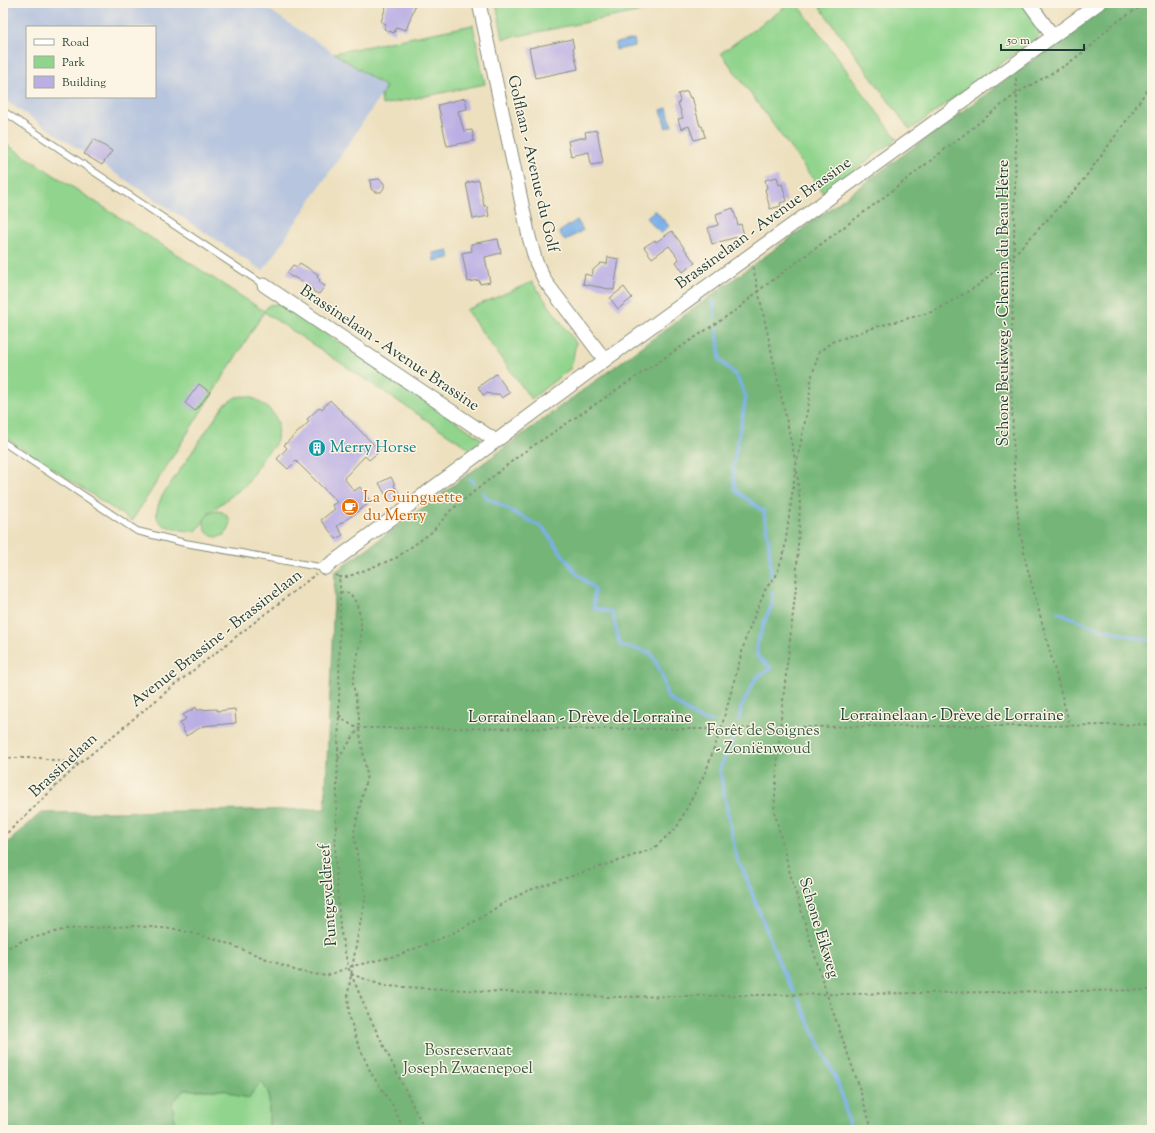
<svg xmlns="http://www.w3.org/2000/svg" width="1155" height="1133" font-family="'Sorts Mill Goudy',serif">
<rect width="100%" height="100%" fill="#fcf5e5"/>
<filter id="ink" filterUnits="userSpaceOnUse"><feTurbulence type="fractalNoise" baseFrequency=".025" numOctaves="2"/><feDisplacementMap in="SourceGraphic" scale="8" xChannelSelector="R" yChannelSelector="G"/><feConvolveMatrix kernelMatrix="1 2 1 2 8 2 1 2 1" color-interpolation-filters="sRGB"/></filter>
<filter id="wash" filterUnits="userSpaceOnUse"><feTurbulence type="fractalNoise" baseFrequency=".012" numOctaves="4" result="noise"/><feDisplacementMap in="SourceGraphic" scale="16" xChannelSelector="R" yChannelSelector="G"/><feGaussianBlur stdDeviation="0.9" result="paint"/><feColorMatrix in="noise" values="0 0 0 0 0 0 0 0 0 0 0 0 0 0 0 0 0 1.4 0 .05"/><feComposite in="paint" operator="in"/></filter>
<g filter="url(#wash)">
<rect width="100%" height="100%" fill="#ede0bf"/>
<path fill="#b7c5de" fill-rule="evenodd" d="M4,3H259L386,88L263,271L3,99V5ZM27,27H155V97H27Z"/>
<g fill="#90d48d" stroke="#588860">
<path d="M496,3H682L503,39Z"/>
<path d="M791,3H797L897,139L823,193L721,53Z"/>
<path d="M817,3H1023L1044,32L910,130Z"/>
<path d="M473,25L485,84L382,105L381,95L386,87L334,53Z"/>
<path d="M3,142L264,311L269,305L281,303L482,439L470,449L264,312L132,521L3,436Z"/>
<path d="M532,282L576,343L571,368L531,399L466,310Z"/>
<path d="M243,396L250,397L257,400L270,410L275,416L278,423L277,440L274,446L264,456L246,485L210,512L198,529L194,532C169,527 146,529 162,496L224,405L236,397Z"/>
<circle cx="217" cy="524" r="13"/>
<path d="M262,1082L269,1094V1130H176L172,1103L184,1090H225L238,1096L254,1090Z"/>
</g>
<path fill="#74b678" stroke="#4a7a56" d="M1111,3H1152V1130H269V1094L262,1082L254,1090L249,1098L238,1096L225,1090H184L172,1103L176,1130H3V847L41,813L325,809L335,572L1016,72Z"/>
<g fill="#7bb0e8" stroke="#4d768e">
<path d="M634,39L635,46L616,50L615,43Z"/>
<path d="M667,108L672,126L666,128L661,110Z"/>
<path d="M655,210L669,226L661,234L646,218Z"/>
<path d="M577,220L583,230L565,241L559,232Z"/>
<path d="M448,250L450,258L434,261L433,253Z"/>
</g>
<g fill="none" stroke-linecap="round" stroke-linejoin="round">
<g stroke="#7bb0e8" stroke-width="3.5">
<path d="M713,300L715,317"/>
<path d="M717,329L720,360L737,377L746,397L733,467L735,490L764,512L769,545L771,576"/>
<path d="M470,479L474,483"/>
<path d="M482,492L487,498L543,528L576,573L594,588V608L612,612L620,645L651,653L662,674L667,697L701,720L713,722"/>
<path d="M1058,612L1097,628L1152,641"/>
<path d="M739,720L741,708L756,678L771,668L757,656V645L764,623L772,605V592"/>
<path d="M734,737L722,763L720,772L735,851L738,861L744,872L782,970L794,992"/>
<path d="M798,999L837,1081L843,1099L850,1130"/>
</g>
</g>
<g id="blocks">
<g fill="#baaee4">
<path d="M387,3H416L406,30L396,27L394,33L384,29L386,24L381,22Z"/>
<path d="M572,39L574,48H573L578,69L535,78L529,48Z"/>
<path d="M687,91L690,98L692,97L700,126H702L705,137L694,140L689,126L681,129L678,119L683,118L678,103L680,101L678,94Z"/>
<path d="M465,98L467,109L458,111L464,131L472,130L474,141L447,146L438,105Z"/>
<path d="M597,130L603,163L591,165L589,152L571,156L568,141L586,137L585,132Z"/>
<path d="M94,139L112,151L102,165L84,154Z"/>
<path d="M777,177L779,185L782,184L787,201L780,203L781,206L770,209L765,189L767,188L765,180Z"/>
<path d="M379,179L384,183V188L381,192H375L371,189L370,180Z"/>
<path d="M479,180L484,206H487L489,216L473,219L466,183Z"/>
<path d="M733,208L738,225L741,224L744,235L712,244L708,228L718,225L716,214Z"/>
<path d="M672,231L695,263L683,272L676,262L679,259L669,246L652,258L644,247L655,240L656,242Z"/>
<path d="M498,239L501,253L485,257L490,282L480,284L479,280L468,282L462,253L472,251L471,244Z"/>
<path d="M608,257L619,259L614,290L583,284L585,274L592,276L593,270L601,263L607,264Z"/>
<path d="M300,263L319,275L317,277L320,280L319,282L325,286L319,294L314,292L313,289L294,277H291L287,273L293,265L297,267Z"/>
<path d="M624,287L632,298L618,309L610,298Z"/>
<path d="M496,374L510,393L502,398L499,394L493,395L487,393L483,395L478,387Z"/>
<path d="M199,384L210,392L195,411L185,403Z"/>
<path d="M330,400L380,451L369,460L365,456L344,478L354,491L360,487L371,502L337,526L343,535L336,539L321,520L335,509L332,505L337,502L296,461L288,469L277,459L287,448L284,445L309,422L307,419L320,407L322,409Z"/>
<path d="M391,477L395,485H394L401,497L391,502L386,493L385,494L379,483Z"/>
<path d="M196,707L197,710L217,709V711L235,709L236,723L203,726L186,736L180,723L186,719L183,715Z"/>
</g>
</g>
</g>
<g filter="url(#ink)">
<use href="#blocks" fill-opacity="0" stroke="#868e7a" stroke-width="1"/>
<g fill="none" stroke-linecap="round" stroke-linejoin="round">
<defs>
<g id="service">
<path d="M3,111L264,285"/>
<path d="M3,442L137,531L185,543L325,568"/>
</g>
<g id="minor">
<path d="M479,3L529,237L536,262L545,281L605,360"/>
<path d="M1029,3L1053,36"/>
<path d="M264,285L496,441"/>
<path d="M325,568L605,360L1099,3"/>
</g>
</defs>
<use href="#service" stroke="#868e7a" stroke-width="8"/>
<use href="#minor" stroke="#868e7a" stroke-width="15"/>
<g stroke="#868e7a" stroke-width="2" stroke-dasharray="3 3" stroke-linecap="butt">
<path d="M1016,78L1017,93L1011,381L1015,488L1019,525L1026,563L1070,726"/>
<path d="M753,267L796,464"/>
<path d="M797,471L800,504L796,587L780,727L774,810L791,877L827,995L857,1080L872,1130"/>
<path d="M336,575L339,577L340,586L339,714L335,859L340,928L348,967L369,1016L425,1130"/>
<path d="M339,577H347L396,558L432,532L450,511L521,454L739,308L758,291L879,201L1017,93L1066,65L1090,47L1112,25L1146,3"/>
<path d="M340,592L350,593L357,604L361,620V640L356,662L353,683L359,716V728L367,775L354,832L359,867L366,897L358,934L348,993L349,1015L358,1044L371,1073L393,1106L404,1130"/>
<path d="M339,715L345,721L357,728"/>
<path d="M3,758H40L79,764"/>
<path d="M338,759L359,728L721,729C865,724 1008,728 1152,724"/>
<path d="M3,837L79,764L172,687L316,574"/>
<path d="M3,950L22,941L66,929L134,926L175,929L216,939L297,971L326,976L352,966L366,963L399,955L449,935L479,919L500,905L527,891L653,849L677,827L706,771L721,729L746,637L766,588L776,576L784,553L796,466L809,402L811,379L819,352L832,342L876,327L935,311L977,286L1013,256L1079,186L1129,117L1149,87L1152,78"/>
<path d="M351,974L384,986L609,997L1152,990"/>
</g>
<use href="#service" stroke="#fff" stroke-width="6"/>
<use href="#minor" stroke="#fff" stroke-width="13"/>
</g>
</g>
<defs>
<symbol id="building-disc" viewBox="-11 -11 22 22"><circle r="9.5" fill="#0f9aa8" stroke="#fcf5e5"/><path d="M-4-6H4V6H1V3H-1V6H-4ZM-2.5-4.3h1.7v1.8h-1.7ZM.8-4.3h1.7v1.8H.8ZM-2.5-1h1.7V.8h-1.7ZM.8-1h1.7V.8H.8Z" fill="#fff"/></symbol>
<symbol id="cafe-disc" viewBox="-11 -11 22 22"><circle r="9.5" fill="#e8710a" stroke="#fcf5e5"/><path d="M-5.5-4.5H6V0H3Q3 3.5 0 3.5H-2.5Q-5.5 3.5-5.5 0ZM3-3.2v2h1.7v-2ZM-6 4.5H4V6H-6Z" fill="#fff"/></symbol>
</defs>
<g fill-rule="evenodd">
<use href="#building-disc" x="307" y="438" width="20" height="20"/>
<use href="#cafe-disc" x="340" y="497" width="20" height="20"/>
</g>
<g text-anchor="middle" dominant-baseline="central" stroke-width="3" stroke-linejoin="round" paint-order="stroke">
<g font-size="16" fill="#1f3d34" stroke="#fcf5e5">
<text transform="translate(532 164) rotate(77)">Golflaan - Avenue du Golf</text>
<text transform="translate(764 224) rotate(-36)">Brassinelaan - Avenue Brassine</text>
<text transform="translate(1004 303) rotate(-90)">Schone Beukweg - Chemin du Beau Hêtre</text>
<text transform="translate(389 349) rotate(34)">Brassinelaan - Avenue Brassine</text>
<text transform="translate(217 639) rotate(-38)">Avenue Brassine - Brassinelaan</text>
<text x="952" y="716">Lorrainelaan - Drève de Lorraine</text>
<text x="580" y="718">Lorrainelaan - Drève de Lorraine</text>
<text transform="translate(64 766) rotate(-43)">Brassinelaan</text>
<text transform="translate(329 895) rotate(-94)">Puntgeveldreef</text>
<text transform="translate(818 928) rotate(73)">Schone Eikweg</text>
</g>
<g font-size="16" fill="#0d838f" stroke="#fcf5e5" text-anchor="start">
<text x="330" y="448">Merry Horse</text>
</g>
<g font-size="16" fill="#c56008" stroke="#fcf5e5" text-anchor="start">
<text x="363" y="498">La Guinguette<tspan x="363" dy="18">du Merry</tspan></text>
</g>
<g font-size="16" fill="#365b46" stroke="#fcf5e5">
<text x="763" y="731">Forêt de Soignes<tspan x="763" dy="18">- Zoniënwoud</tspan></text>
<text x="468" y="1051">Bosreservaat<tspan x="468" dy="18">Joseph Zwaenepoel</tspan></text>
</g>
</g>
<rect width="1155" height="1133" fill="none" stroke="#fcf5e5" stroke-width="16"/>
<rect x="26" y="26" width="130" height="72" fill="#fcf5e5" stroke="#a4ab9e"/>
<rect x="34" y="39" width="20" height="6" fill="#ffffff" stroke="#a4ab9e"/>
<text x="62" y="46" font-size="12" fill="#1f3d34">Road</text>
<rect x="34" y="56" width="20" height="12" fill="#90d48d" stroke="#a4ab9e"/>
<text x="62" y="66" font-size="12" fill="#1f3d34">Park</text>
<rect x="34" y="76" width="20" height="12" fill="#baaee4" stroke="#a4ab9e"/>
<text x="62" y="86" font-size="12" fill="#1f3d34">Building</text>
<path d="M1001 44v6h83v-6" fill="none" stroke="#1f3d34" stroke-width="2"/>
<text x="1007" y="44" font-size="12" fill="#1f3d34" stroke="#fcf5e5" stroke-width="3" paint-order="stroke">50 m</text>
</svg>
